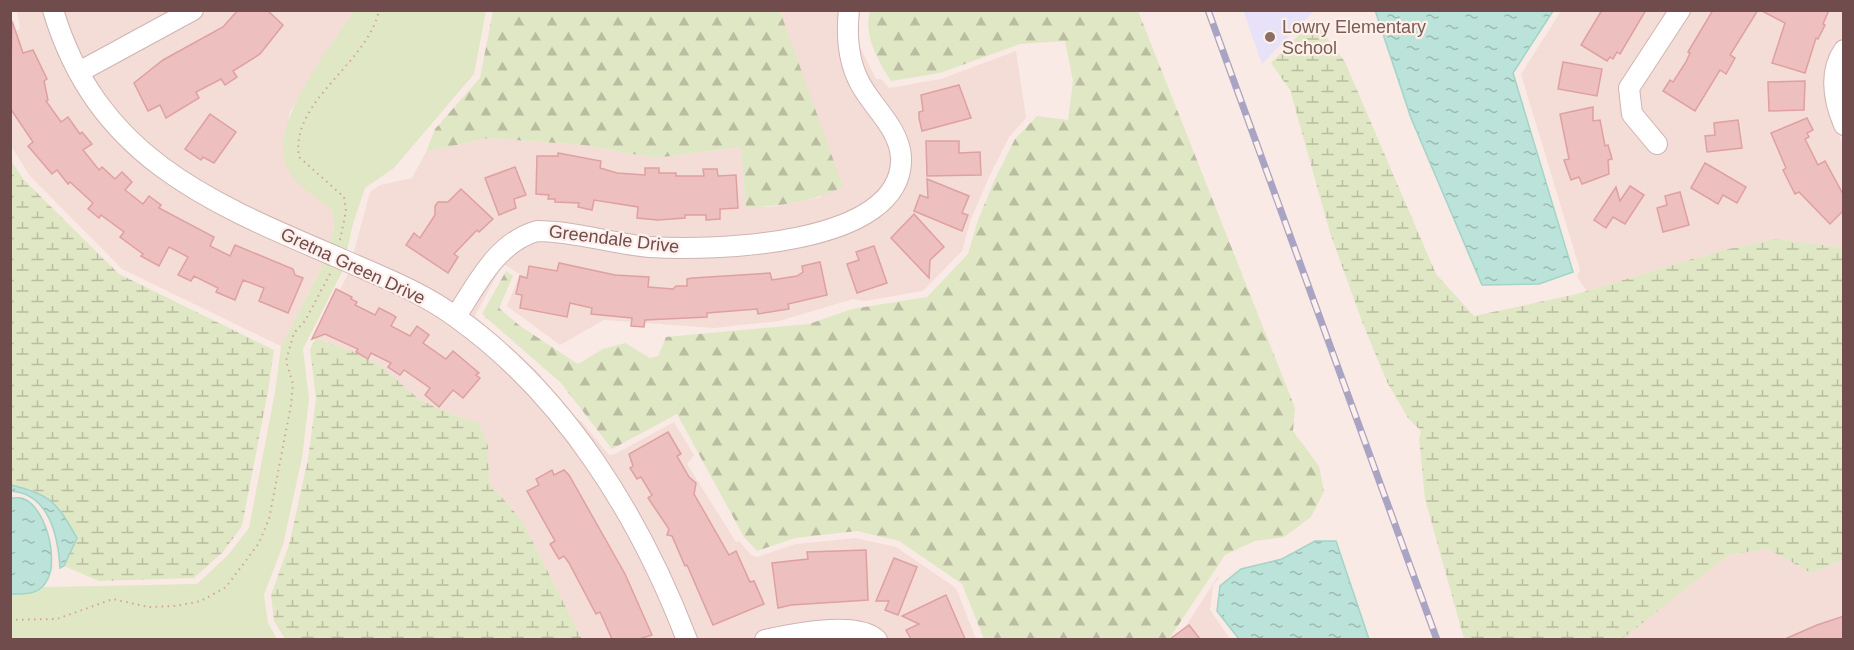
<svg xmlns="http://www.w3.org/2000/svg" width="1854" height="650" font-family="Arial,sans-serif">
<defs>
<pattern id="forest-firs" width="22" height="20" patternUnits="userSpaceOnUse" patternTransform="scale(1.5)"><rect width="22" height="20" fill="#e0e7c5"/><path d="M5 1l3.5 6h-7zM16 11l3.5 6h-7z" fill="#babda2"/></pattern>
<pattern id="wetland-marsh" width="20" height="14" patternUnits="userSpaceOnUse" patternTransform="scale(1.5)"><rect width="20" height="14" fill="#e0e7c5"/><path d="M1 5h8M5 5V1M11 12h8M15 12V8" fill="none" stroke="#babda2"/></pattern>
<pattern id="water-ripples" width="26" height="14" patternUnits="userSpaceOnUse" patternTransform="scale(1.5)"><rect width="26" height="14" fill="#bbe3d9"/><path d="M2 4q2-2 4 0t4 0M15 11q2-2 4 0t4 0" fill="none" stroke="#9cbab2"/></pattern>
</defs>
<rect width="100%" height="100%" fill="#faeae5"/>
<g fill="#f4dcd7">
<path d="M17,11H354L290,112L284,144L301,184L332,210L334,230L320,271L281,346L122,269L30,176L11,146L10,32L20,29Z"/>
<path d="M780,11H849L847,20L876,79H881L889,88L941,79L1016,51L1026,118L1009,137L989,177L971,219L962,251L923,291L865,301L853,299L779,321L714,328L604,320L560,345L507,306L520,274L505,265L501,267L475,316L541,375V393L582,422L609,455L615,454L674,422L694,455L687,464L736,542L739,541L751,555L757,557L796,544L856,538L896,547L956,588L976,639H582L521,519L489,483L488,446L479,423L451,414L420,400L382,367L362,355L316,338L348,274L370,192L380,185L412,178L426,152L488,138L583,145L655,158L741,147L746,207H771L821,197L791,42Z"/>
<path d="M1561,11H1671L1622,90L1626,119L1655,154L1668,145L1640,111L1638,89L1689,11H1843V37L1831,56L1825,84L1830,112L1843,146V251L1840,247L1775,239L1719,251L1587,291L1577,277L1580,270L1521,74Z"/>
<path d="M1768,549L1811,573L1843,560V639L1602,640L1625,637L1729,555Z"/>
<path d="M1218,576L1219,578L1213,585L1210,610L1230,639L1177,640Z"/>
</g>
<path fill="#e7e2f7" d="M1243,10H1314V11L1262,64Z"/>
<path fill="#e0e7c5" d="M354,11H486L474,74L394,168L365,188L353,224L342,272L303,349L309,399L302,458L283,545L264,595L268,623L277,639H11L10,498H23L31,503L44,526L53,568L44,587L197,584L228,555L249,528L275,392L281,346L320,271L334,230L332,210C317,198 294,184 286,166C268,124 332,45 354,11Z"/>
<g fill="url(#forest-firs)">
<path d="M493,11H780L843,187C812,201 780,207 746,207L741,147L655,158L583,145L488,138L426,152L435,129L480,78Z"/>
<path d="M870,11H1138L1295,408L1293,431L1319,466L1324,492L1311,517L1284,537L1255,541L1225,555L1169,639H984L962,584L899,541L857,531L795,538L757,551L744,537L677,414L612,449L561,383L482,314L506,271L513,276L499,308L520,326L578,364L603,349L625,343L650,358L658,356L666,337L809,324L852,309L927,297L968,254L978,220L995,179L1015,139L1037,116L1068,120L1073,81L1065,41L1020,44L940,73L891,81C878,61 863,35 870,11Z"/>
</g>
<g fill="url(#wetland-marsh)">
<path d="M1315,22L1345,62L1436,274L1474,316L1577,294L1719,251L1775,239L1840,247L1843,251V560L1811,573L1768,549L1729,555L1625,637L1602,640L1464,639L1425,499L1419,438L1421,431L1408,418L1387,382L1363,324L1330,233L1290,90L1271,63L1310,24Z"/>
<path d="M10,159L24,180L119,274L274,350L268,391L242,526L223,552L194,578L99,581L64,566L77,538L33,490L11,485Z"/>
<path d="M316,338L362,355L382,367L420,400L451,414L479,423L488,446L489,483L521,519L582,639H285L274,621L271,595L289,545L308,459L316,399L310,349Z"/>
</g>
<g fill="url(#water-ripples)" stroke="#a2d4c8" stroke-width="1.5">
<path d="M1375,10L1553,11L1513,73L1573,272L1539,284L1482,285L1411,118Z"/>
<path d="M11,485C51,494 57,503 77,538L64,566L60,568C58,535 49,494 11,491Z"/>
<path d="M10,498C15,498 21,497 24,499C48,509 62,570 42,587C34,595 21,594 11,594Z"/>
<path d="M1315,541H1336L1369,639H1239L1217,611L1220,586L1241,569L1282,559Z"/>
</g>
<g fill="#eebfbf" stroke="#dfa0a1" stroke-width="1.5">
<path d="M238,10H267L283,25L260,54L233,71L237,77L225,85L221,79L196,92L199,98L166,118L160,105L148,111L134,83L163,60L223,27Z"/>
<path d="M1602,10H1646L1620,54L1617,52L1613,59L1610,57L1607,61L1581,45Z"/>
<path d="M1713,10H1758L1730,55L1735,58L1726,74L1720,70L1695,111L1663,91L1670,80L1673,82L1686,62L1690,53L1688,52Z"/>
<path d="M1760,10H1829L1823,24L1825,25L1818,39L1816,38L1805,73L1772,63L1785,23Z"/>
<path d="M12,21L23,53L33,50L47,79L44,81L48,100L46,101L61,122L68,117L80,134L82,132L92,144L83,150L99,170L102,167L115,179L122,172L132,182L125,190L143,204L149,196L161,205L159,208L214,237L210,246L230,256L235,245L293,269L295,275L303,278L288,313L259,301L264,288L243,280L235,300L216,292L218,288L194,276L191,281L178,275L188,257L169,247L159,266L141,256L143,254L120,237L124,232L101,215L99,218L88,209L93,203L70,182L68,184L57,170L52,174L28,146L33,142L10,108Z"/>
<path d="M1563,62L1602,69L1597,96L1558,89Z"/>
<path d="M1805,81L1804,110L1769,111L1768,82Z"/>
<path d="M959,85L971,118L922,131L919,118V112L923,111L921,95Z"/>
<path d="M1593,107V121L1600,120L1605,146L1608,145L1612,159L1608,160L1609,174L1582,184L1579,177L1571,180L1564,160L1569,159L1560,114Z"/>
<path d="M210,114L236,132L214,163L203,157L201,160L185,149Z"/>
<path d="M1807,118L1813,130L1807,133L1809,137L1805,139L1818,165L1825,161L1844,196V210L1830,224L1799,192L1795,194L1783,170L1786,168L1771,133Z"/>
<path d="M1738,120L1742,148L1707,152L1705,136L1715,135L1714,123Z"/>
<path d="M926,141H959V153L980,152L981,175L927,176Z"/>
<path d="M558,153L601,161L600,168L617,173L645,175V168H659V173H676V176H704L703,169H717L718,176L736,175L738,208L720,209V219L706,220V215H685V218L658,220L637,218L638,207L594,200L592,210L578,207L579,203L555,202V199H548L549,195L536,194L537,156H558Z"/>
<path d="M1705,163L1746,187L1737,203L1723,195L1718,204L1691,188Z"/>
<path d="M515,167L526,195L514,199L516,208L499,215L485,178Z"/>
<path d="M927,179L969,196L962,213L968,215L962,231L914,211L920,195L928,198Z"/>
<path d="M1630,186L1644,195L1625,224L1613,217L1606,228L1594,220L1616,187L1620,201Z"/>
<path d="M461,189L493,219L479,232L477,230L454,254L458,257L448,273L406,245L414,233L420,238L435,215V206L438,202H448Z"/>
<path d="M1680,192L1689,225L1663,232L1657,208L1667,205L1665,196Z"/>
<path d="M914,214L944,247L930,260L929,278L891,238Z"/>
<path d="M874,246L887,283L857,293L847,264L859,260L856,252Z"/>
<path d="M820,262L827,295L788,304L789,309L758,314L757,309L707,313V317L645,320L644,327L631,326L632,318L591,314L592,308L570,303L567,317L520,308L522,295L516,294L520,276L527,278L529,266L557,271L559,263L615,275L649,277L648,287L673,289L676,286H687V279L693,278L770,273L772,280L797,276L803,272L802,266Z"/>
<path d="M336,289L352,297L351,299L357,302L355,305L375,315L379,308L391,314L396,317L391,326L410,336L417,326L429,335L423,343L446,359L453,351L479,373L476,375L480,378L463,398L453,390L439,407L425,395L430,388L404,370L400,375L388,367L391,363L371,353L368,359L356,352L358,349L325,334L312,339Z"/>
<path d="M668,432L681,454L677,456L689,477L696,483L694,494L729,555L736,551L750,582L754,581L764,604L713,625L687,565L685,566L672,536L667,535L669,529L648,498L652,495L641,477L637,479L630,468L633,466L629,454Z"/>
<path d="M552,470L554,475L564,470L569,475L625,574L652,635L639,639H612L600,612L596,614L569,563L564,556L559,559L550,544L555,541L527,491L539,485L536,479Z"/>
<path d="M866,550L868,600L791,605L778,608L772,563L808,559L807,552Z"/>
<path d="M894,558L917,567L898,615L885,610L889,601H876Z"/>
<path d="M946,595L965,639H911L906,630L919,624L902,616Z"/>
<path d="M1844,616V639H1785L1817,625Z"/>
<path d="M1189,625L1200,639H1170Z"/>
</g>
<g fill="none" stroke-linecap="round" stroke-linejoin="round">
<defs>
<g id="minor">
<path d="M53,10C97,157 208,202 337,257C377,275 421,291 457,318C565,395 640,517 687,640"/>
<path d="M1844,50C1828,73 1834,101 1844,125"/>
<path d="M79,72L193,10"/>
<path d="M1657,144L1632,114L1629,88L1680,10"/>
<path d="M456,316C478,283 496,243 537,231C575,231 612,244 650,247C710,251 905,247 901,157C899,130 877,111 864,90C849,67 846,37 849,10"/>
<path d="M765,640C791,634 858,620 877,640"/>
</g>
</defs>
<use href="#minor" stroke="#cfb4b2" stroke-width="22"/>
<g stroke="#d3a2a2" stroke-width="2" stroke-dasharray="1.5 4.5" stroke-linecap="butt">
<path d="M340,240L346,211L344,197L299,157C290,100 368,64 379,10"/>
<path d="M10,620L57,619L113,599L148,607L176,606L201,601L226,587L259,543L269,519L291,405L293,384L286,361L294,333L305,321L331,272"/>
</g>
<use href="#minor" stroke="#fff" stroke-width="20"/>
<defs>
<path id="rail" d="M1208,10L1437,640"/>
</defs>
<use href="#rail" stroke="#a9a4c3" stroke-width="7"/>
<use href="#rail" stroke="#feefeb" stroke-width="4.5" stroke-dasharray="14" stroke-linecap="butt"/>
</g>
<circle fill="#8d6e63" stroke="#feefeb" stroke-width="2" cx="1270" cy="37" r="6"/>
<g text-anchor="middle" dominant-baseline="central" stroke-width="4.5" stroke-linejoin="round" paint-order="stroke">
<g font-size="18" fill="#785e54" stroke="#feefeb" text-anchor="start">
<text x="1282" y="27">Lowry Elementary<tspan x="1282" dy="21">School</tspan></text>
</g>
<g font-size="18" fill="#714c4d" stroke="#feefeb">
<text transform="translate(614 239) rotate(7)">Greendale Drive</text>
<text transform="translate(353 266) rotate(25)">Gretna Green Drive</text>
</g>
</g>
<rect width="1854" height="650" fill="none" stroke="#714c4d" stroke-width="24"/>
</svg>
